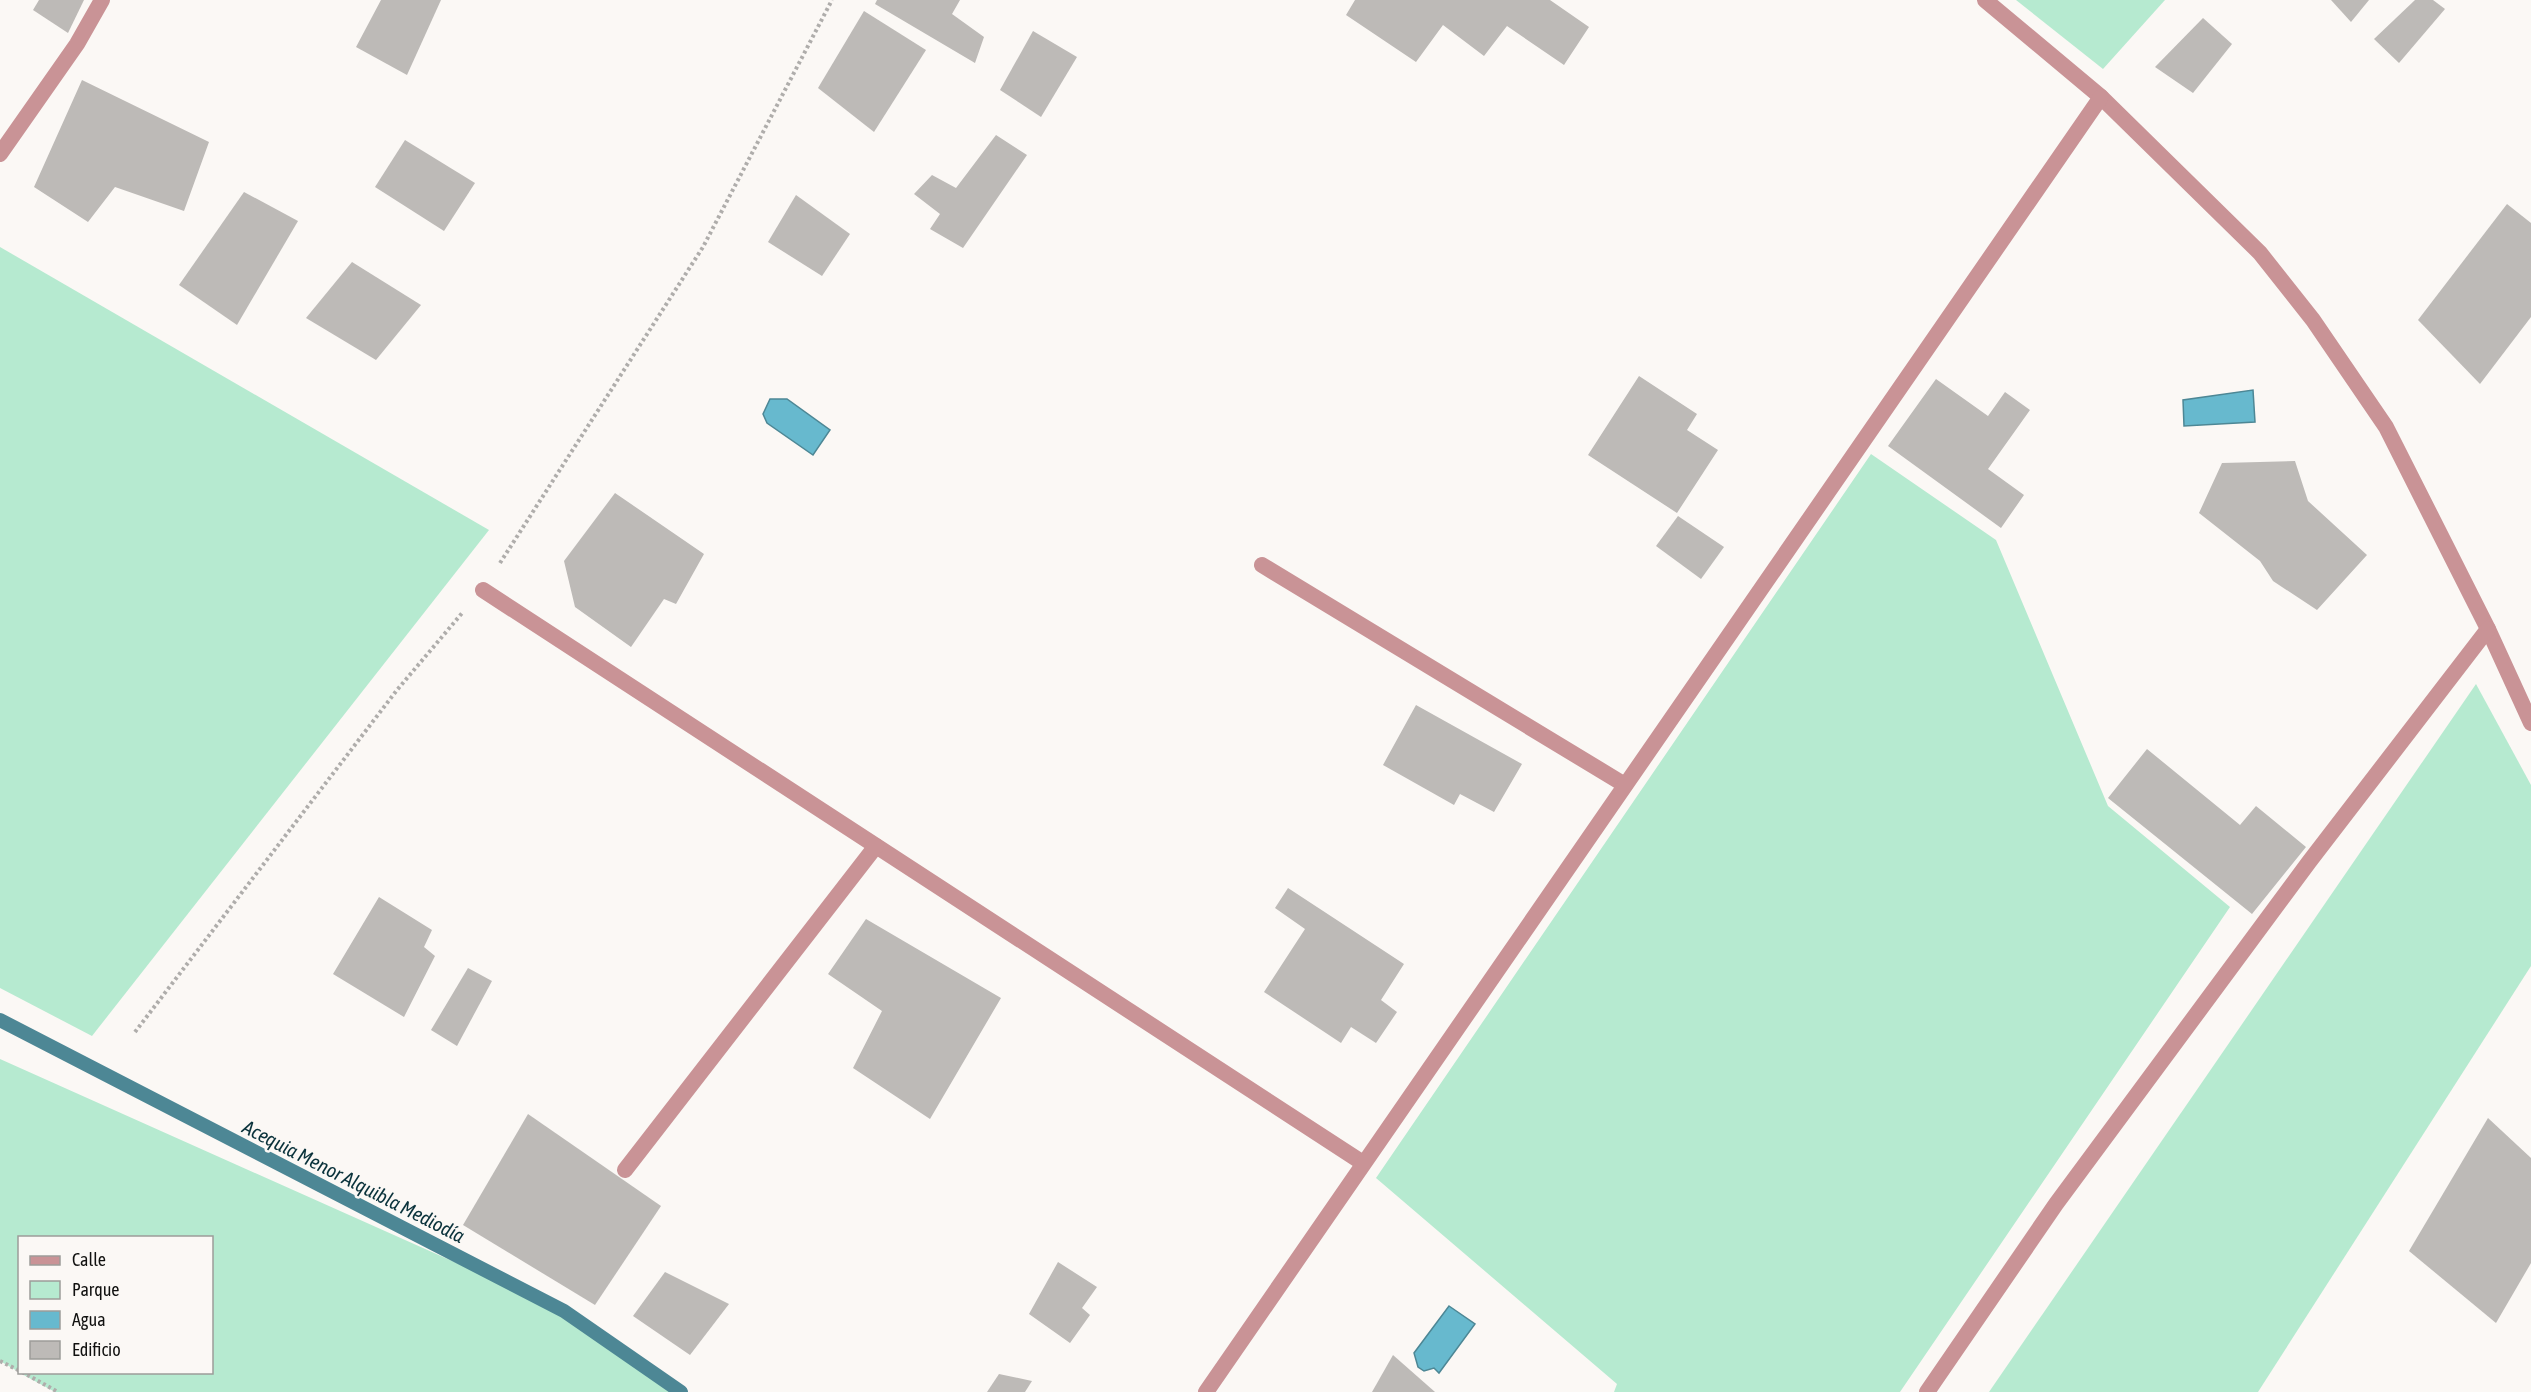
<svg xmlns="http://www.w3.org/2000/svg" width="2531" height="1392" font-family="'Asap Condensed',sans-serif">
<rect width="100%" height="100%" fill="#fbf8f5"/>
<g fill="#b6ead0">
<path d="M2016,0H2165L2103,69Z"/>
<path d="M0,247L489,530L92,1036L0,988Z"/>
<path d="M1871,454L1996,540L2108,806L2230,907L1900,1392H1614L1617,1384L1376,1178Z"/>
<path d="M2476,684L2531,785V966L2258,1392H1989Z"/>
<path d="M0,1059L564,1311L679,1392H55L20,1373L212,1372V1238H20L19,1372L0,1361Z"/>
</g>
<g fill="#67b9ce" stroke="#4d8795" stroke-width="1.5">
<path d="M2253,390L2255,422L2184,426L2183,400Z"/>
<path d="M770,399H787L830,430L813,455L767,423L763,414Z"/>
<path d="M1449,1306L1475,1324L1439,1373L1434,1368L1424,1371L1418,1367L1414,1353Z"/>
</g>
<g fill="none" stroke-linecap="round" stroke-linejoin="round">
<path stroke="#4d8795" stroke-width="14" d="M0,1020L564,1311L681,1392"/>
</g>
<g fill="#bdbab7">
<path d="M39,0H84L68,33L33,10Z"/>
<path d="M381,0H441L407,75L356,47Z"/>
<path d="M877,0H960L952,14L984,37L975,63L875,4Z"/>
<path d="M1355,0H1550L1589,27L1564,65L1507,26L1484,56L1443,25L1416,62L1346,15Z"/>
<path d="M2331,0H2369L2351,22Z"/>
<path d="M2415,0H2433L2445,9L2399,63L2374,39Z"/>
<path d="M864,11L926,50L874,132L818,88Z"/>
<path d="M2203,18L2232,44L2193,93L2155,67Z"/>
<path d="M1033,31L1077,57L1041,117L1000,90Z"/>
<path d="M82,80L209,142L184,211L115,187L88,222L34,187Z"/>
<path d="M996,135L1027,155L963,248L930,229L940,214L914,194L932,175L956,188Z"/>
<path d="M405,140L475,183L444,231L375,187Z"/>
<path d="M244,192L298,221L237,325L179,285Z"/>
<path d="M796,195L850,234L822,276L768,242Z"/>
<path d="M2507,204L2531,223V317L2480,384L2418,320Z"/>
<path d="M352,262L421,305L376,360L306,318Z"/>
<path d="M1639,376L1697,414L1687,430L1718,450L1677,513L1588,455Z"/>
<path d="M1936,379L1988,416L2005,392L2030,410L1988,469L2024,495L2001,528L1888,446Z"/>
<path d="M2295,461L2308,501L2367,555L2317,610L2273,581L2260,561L2199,513L2222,463Z"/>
<path d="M615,493L704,554L676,604L664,599L631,647L575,607L564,561Z"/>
<path d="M1678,516L1724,547L1701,579L1656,546Z"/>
<path d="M1416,705L1522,764L1494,812L1460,794L1454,805L1383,765Z"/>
<path d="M2147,749L2240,825L2256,806L2306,847L2252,914L2108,798Z"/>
<path d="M1288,888L1404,964L1381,1000L1397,1012L1376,1043L1351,1027L1341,1043L1264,992L1305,929L1275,908Z"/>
<path d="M379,897L432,930L424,947L435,956L404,1017L333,974Z"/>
<path d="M866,919L1001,998L930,1119L853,1068L882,1011L828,974Z"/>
<path d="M468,968L492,981L457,1046L431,1030Z"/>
<path d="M528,1114L661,1206L595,1305L463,1225Z"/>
<path d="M2488,1118L2531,1158V1263L2496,1323L2409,1251Z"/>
<path d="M1058,1262L1097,1287L1082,1308L1090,1315L1070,1343L1029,1314Z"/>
<path d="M665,1272L729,1304L690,1355L633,1316Z"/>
<path d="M1393,1355L1435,1392H1372Z"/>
<path d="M999,1374L1032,1381L1025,1392H987Z"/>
</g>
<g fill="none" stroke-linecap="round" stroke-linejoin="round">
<g stroke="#afadab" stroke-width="4" stroke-dasharray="3 3" stroke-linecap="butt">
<path d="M500,563L703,247L832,0"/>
<path d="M135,1032L397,690L463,612"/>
<path d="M0,1361L20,1371"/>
<path d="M22,1372L58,1392"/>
</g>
<g stroke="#c99396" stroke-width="16">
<path d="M1985,0L2101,97L2260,253L2313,320L2386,427L2488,629L2531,723"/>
<path d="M0,154L77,44L102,0"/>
<path d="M1262,565L1625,785"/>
<path d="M483,590L1363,1163"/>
<path d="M625,1170L876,846"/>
<path d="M1206,1392L2101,97"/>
<path d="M1927,1392L2056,1204L2309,862L2488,629"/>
</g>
</g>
<g text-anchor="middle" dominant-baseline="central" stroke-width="5" stroke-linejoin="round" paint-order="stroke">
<g font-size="20" font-style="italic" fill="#0a323b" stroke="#fbf8f5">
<text transform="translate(354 1181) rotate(27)">Acequia Menor Alquibla Mediodía</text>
</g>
</g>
<rect x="18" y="1236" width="195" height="138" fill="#fbf8f5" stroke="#9d9c99" stroke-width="1.5"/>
<rect x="30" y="1256" width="30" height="9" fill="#c99396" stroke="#9d9c99" stroke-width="1.5"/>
<text x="72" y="1266" font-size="18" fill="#111110">Calle</text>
<rect x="30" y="1281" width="30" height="18" fill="#b6ead0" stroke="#9d9c99" stroke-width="1.5"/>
<text x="72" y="1296" font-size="18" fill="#111110">Parque</text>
<rect x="30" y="1311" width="30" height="18" fill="#67b9ce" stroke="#9d9c99" stroke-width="1.5"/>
<text x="72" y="1326" font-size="18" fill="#111110">Agua</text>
<rect x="30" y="1341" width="30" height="18" fill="#bdbab7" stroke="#9d9c99" stroke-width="1.5"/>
<text x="72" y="1356" font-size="18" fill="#111110">Edificio</text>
</svg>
